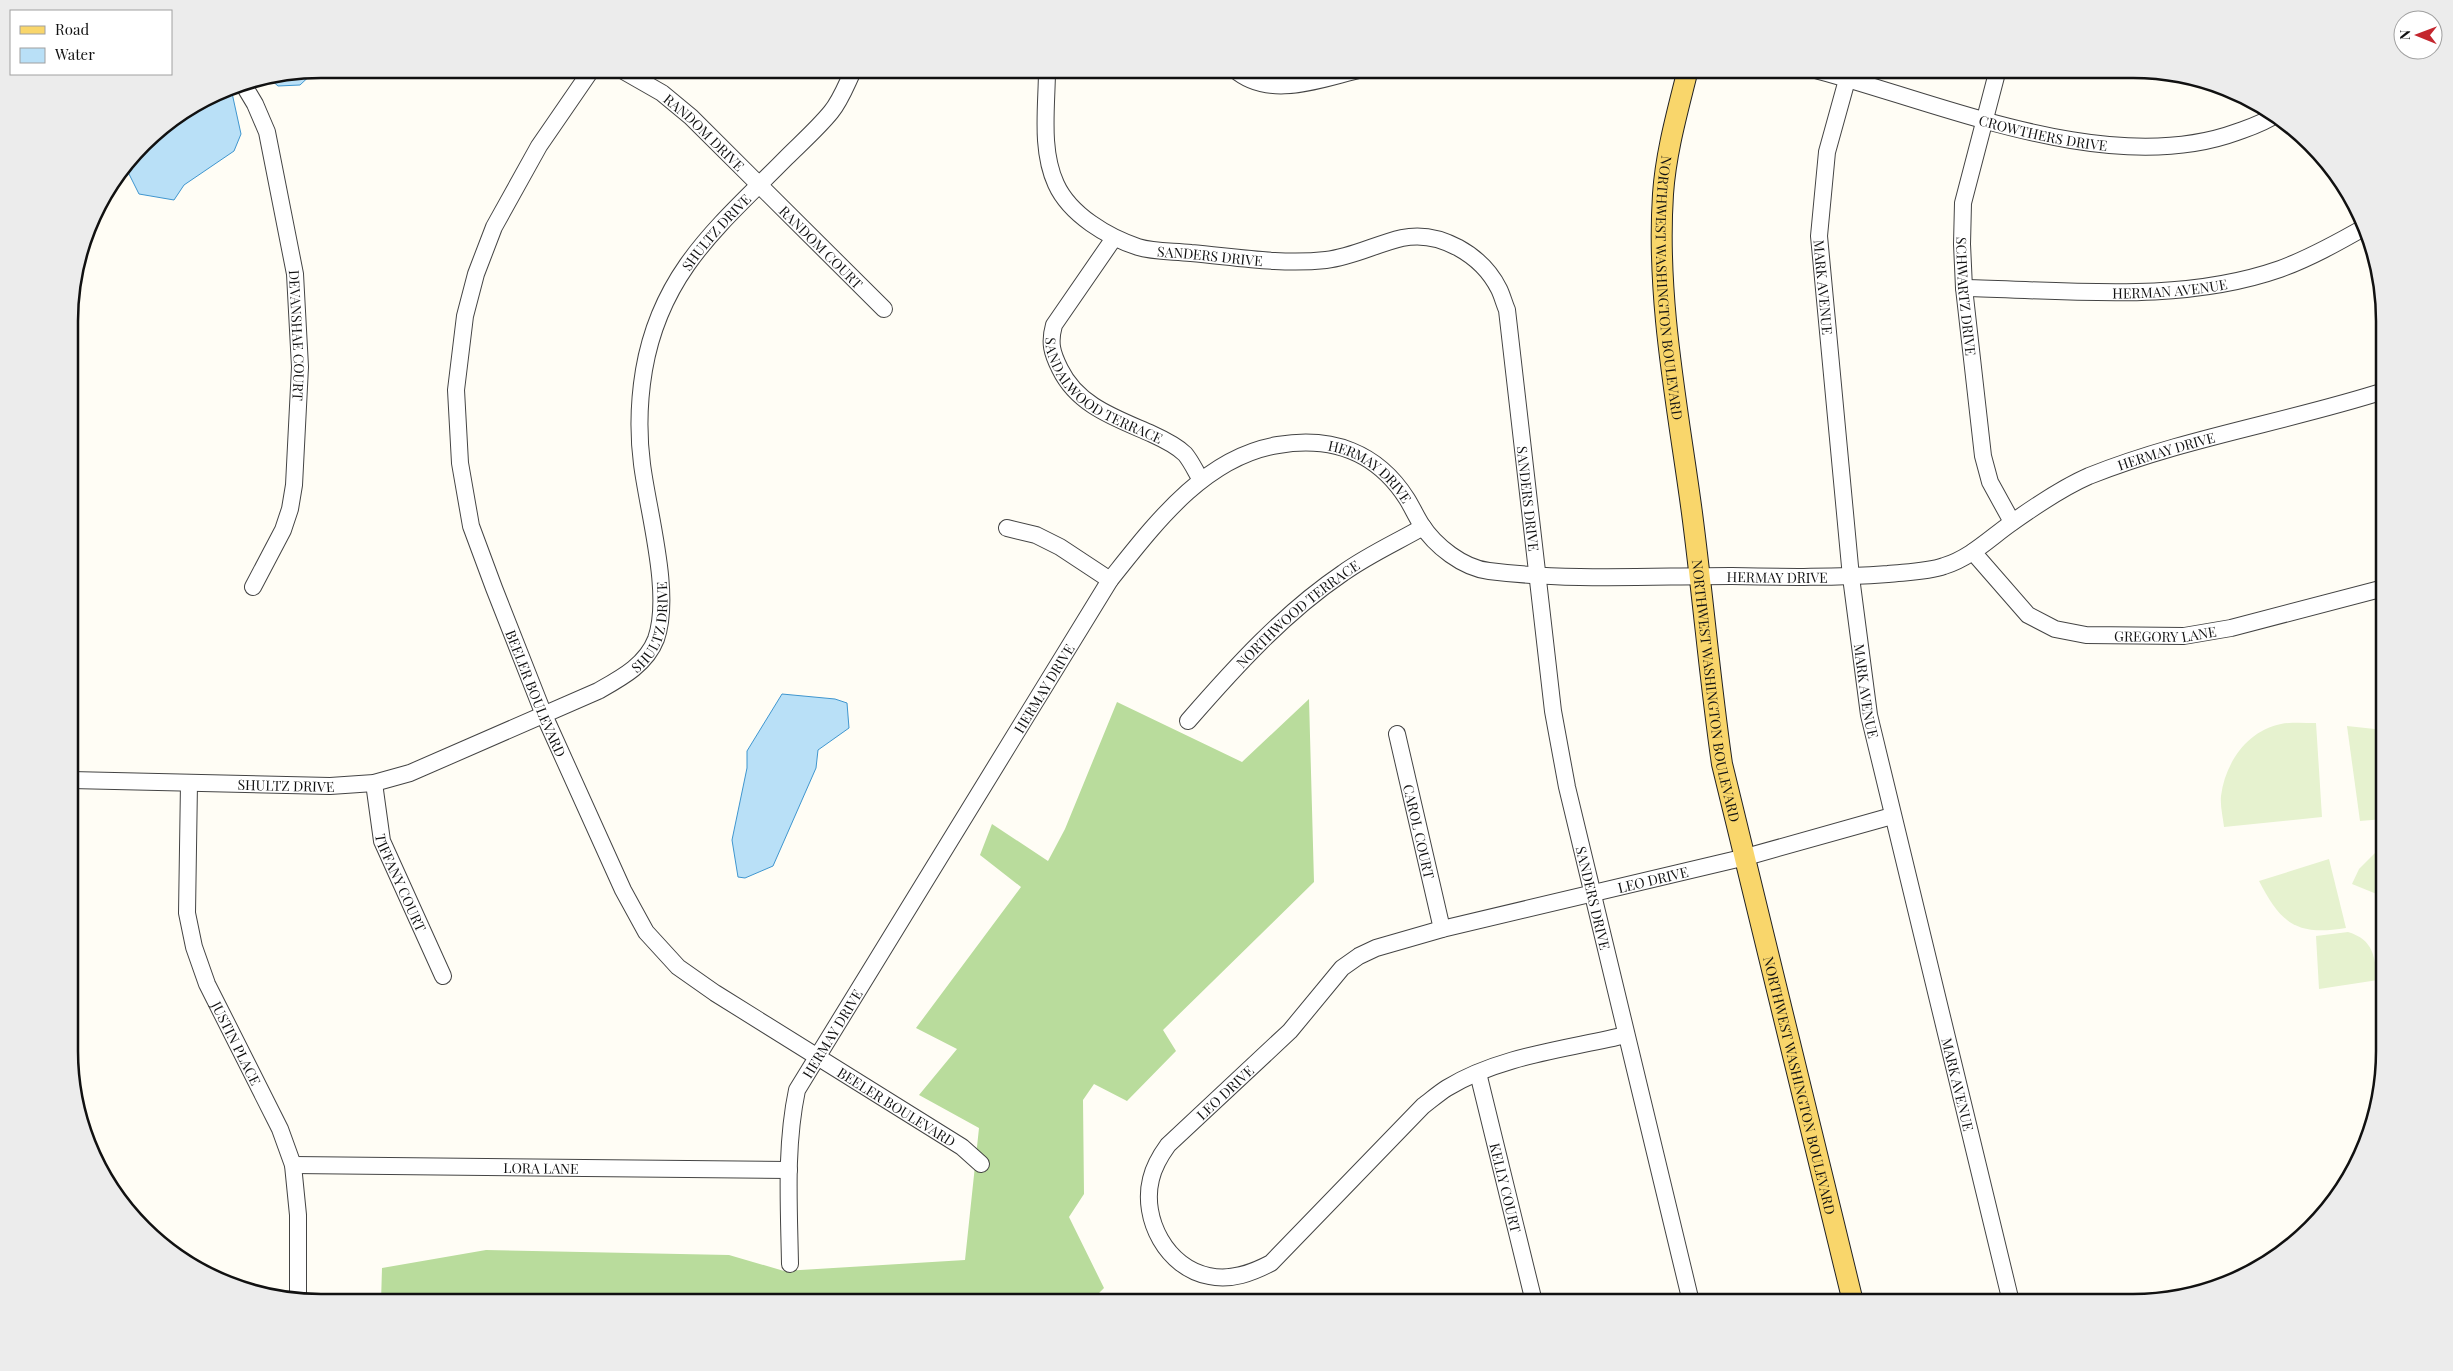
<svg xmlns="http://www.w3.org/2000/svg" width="2453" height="1371" font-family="'Playfair Display',serif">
<rect width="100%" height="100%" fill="#fffdf5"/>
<path fill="#b9dc9c" d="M1309,699L1314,882L1163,1030L1176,1051L1127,1101L1094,1084L1083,1100L1084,1194L1069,1217L1104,1288L1090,1302H381L382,1268L486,1250L729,1255L784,1271L965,1260L979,1128L919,1095L957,1049L916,1028L1021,887L980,855L992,824L1048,861L1065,829L1117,702L1242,762Z"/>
<g fill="#e6f2cf">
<path d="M2316,723L2322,817L2224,827C2223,817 2220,806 2221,796C2225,764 2246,731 2281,724C2292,722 2305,723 2316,723Z"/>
<path d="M2347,726L2384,730V819L2360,821Z"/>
<path d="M2384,844V897L2352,884L2359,869Z"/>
<path d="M2329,859L2346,928C2297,936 2281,924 2259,881Z"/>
<path d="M2348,932C2374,940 2374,956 2378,980L2319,989L2316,936Z"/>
</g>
<g fill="#b9e0f7" stroke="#3f96cf">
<path d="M316,70L300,85L278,86L270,79Z"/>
<path d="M227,87L232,93L241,134L234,151L184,185L174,200L139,194L126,168L154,131Z"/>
<path d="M782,694L835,699L847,703L849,728L818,750L816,768L773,866L745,878L738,877L732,840L747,768V751Z"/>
</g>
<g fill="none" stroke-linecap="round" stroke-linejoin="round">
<defs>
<g id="minor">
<path id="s1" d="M592,69L539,146L494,227L476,274L465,316L456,390L460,463L471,526L494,588L544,715L623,890L646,932L678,967L715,993L962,1147L981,1164"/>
<path id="s2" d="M620,69L662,93L691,117L884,309"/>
<path id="s3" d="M1047,69C1047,106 1040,149 1056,184C1070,215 1108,237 1138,247C1154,252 1174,251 1191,253C1236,257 1281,265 1326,260C1353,257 1376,244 1402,238C1440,230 1482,255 1499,289C1502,295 1504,303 1507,310L1553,711L1567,787L1691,1302"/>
<path d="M1234,69C1270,101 1322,78 1363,69"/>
<path id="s4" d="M1812,69C1938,102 2109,179 2237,132C2251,127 2264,123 2275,115"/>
<path id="s5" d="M1850,69L1827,152L1819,236L1851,577L1869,715L2011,1302"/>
<path id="s6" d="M1998,69L1963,203L1962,244L1964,288L1983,456L1990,482L2012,522"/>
<path id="s7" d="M243,84L255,104L267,132L295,274L300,367L294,485L290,509L283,530L253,587"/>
<path id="s8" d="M1114,238L1054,325C1049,343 1052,353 1060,369C1078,406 1116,418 1152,434C1163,439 1176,445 1185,454C1191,461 1196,472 1201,480"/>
<path id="s9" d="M1964,288C2068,290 2180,304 2280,269C2310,258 2337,243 2365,227"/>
<path d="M1007,528L1036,535L1060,547L1110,580"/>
<path id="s10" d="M1973,552L2028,615L2055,629L2086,635L2184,636L2231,628L2384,588"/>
<path id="s11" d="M1188,721C1235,667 1284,613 1343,573C1368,555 1397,542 1423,527"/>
<path id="s12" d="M1397,734L1442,929"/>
<path id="s13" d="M71,780L330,786L374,783L410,773L598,691C621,678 646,665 656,639C672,594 648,512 642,464C638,433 639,400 644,370C661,271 720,225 786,158C801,143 818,128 831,112C841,100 847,83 854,69"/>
<path id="s14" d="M189,783L187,913L194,947L207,984L280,1129L293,1165L298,1215V1299"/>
<path id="s15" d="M374,783L382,841L443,976"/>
<path id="s16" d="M1626,1035C1567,1049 1499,1056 1447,1088C1439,1093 1431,1100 1423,1106L1271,1263C1252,1273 1231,1281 1209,1276C1167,1268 1141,1219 1151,1179C1154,1166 1160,1156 1168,1145L1290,1031L1342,968L1359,956L1376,948L1442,929L1746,857L1892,816"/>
<path id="s17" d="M1478,1073L1534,1302"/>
<path id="s18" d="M293,1165L789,1170"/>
<path d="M110,1188L112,1192"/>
<path id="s19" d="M790,1264C789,1206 785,1147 797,1090L1110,580C1154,525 1204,457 1278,445C1332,436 1377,452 1407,499C1412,507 1416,516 1421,524C1435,546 1463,568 1489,571C1569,581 1651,576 1731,576C1784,577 1836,578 1888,574C1906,572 1927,572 1944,566C1970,558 1989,539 2010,524C2031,509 2066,486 2089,476C2184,438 2287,422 2384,391"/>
</g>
<g id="major">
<path id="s20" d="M1688,69C1678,110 1666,151 1663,194C1656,301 1678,408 1692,513C1703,597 1710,681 1722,764L1853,1302"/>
</g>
</defs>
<use href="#minor" stroke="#444" stroke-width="18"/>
<use href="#major" stroke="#222" stroke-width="22"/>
<use href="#minor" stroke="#fff" stroke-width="16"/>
<use href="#major" stroke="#f9d66b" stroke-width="20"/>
</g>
<g text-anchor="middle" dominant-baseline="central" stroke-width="5" stroke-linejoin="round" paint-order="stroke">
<g font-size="14" fill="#111" stroke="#fff">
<text stroke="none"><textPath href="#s4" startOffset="240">CROWTHERS DRIVE</textPath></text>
<text stroke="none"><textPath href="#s2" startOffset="106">RANDOM DRIVE</textPath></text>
<text stroke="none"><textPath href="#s13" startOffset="1055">SHULTZ DRIVE</textPath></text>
<text stroke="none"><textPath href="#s2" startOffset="270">RANDOM COURT</textPath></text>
<text stroke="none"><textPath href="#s3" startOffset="295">SANDERS DRIVE</textPath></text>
<text stroke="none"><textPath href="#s9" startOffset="206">HERMAN AVENUE</textPath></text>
<text stroke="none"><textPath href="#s20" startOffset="222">NORTHWEST WASHINGTON BOULEVARD</textPath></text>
<text stroke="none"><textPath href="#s5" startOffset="222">MARK AVENUE</textPath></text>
<text stroke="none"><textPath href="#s6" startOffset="232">SCHWARTZ DRIVE</textPath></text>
<text stroke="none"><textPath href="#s7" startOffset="260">DEVANSHAE COURT</textPath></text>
<text stroke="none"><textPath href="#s8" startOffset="198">SANDALWOOD TERRACE</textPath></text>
<text stroke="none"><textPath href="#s19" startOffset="1965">HERMAY DRIVE</textPath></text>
<text stroke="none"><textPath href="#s19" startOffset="1095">HERMAY DRIVE</textPath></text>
<text stroke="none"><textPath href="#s3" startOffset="820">SANDERS DRIVE</textPath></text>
<text stroke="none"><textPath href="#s19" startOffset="1545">HERMAY DRIVE</textPath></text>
<text stroke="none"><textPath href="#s11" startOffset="154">NORTHWOOD TERRACE</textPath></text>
<text stroke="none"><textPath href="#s13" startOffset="635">SHULTZ DRIVE</textPath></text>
<text stroke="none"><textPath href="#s10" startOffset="225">GREGORY LANE</textPath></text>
<text stroke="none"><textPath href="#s19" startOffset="646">HERMAY DRIVE</textPath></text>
<text stroke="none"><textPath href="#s20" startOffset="628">NORTHWEST WASHINGTON BOULEVARD</textPath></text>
<text stroke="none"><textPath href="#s5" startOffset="628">MARK AVENUE</textPath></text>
<text stroke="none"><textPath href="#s1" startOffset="671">BEELER BOULEVARD</textPath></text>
<text stroke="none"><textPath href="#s13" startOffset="215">SHULTZ DRIVE</textPath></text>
<text stroke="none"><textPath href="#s12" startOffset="100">CAROL COURT</textPath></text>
<text stroke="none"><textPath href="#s16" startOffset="1238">LEO DRIVE</textPath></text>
<text stroke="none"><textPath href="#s15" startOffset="104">TIFFANY COURT</textPath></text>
<text stroke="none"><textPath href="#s3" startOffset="1225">SANDERS DRIVE</textPath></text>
<text stroke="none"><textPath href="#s19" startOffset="241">HERMAY DRIVE</textPath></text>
<text stroke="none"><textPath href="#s14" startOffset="270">JUSTIN PLACE</textPath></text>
<text stroke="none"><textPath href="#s20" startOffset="1032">NORTHWEST WASHINGTON BOULEVARD</textPath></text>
<text stroke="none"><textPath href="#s5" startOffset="1032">MARK AVENUE</textPath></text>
<text stroke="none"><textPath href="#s16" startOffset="742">LEO DRIVE</textPath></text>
<text stroke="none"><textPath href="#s1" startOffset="1241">BEELER BOULEVARD</textPath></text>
<text stroke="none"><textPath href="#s18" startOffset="248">LORA LANE</textPath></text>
<text stroke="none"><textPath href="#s17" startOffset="118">KELLY COURT</textPath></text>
</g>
</g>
<path d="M0 0H2453V1371H0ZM321 78H2133A243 243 0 0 1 2376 321V1051A243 243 0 0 1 2133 1294H321A243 243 0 0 1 78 1051V321A243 243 0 0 1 321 78Z" fill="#ececec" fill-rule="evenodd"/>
<path fill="none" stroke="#111" stroke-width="2.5" d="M321 78H2133A243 243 0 0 1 2376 321V1051A243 243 0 0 1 2133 1294H321A243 243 0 0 1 78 1051V321A243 243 0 0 1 321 78Z"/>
<rect x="10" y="10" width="162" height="65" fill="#ffffff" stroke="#a0a0a0"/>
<rect x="20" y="26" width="25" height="8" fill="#f9d66b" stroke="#a0a0a0"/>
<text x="55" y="35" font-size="15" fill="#111111">Road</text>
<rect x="20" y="48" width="25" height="15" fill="#b9e0f7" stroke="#a0a0a0"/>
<text x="55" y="60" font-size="15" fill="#111111">Water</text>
<g transform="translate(2418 35) rotate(271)"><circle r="24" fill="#ffffff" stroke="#a0a0a0"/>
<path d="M0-4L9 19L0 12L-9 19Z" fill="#c4262e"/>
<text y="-8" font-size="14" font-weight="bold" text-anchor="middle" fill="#111111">N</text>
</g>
</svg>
